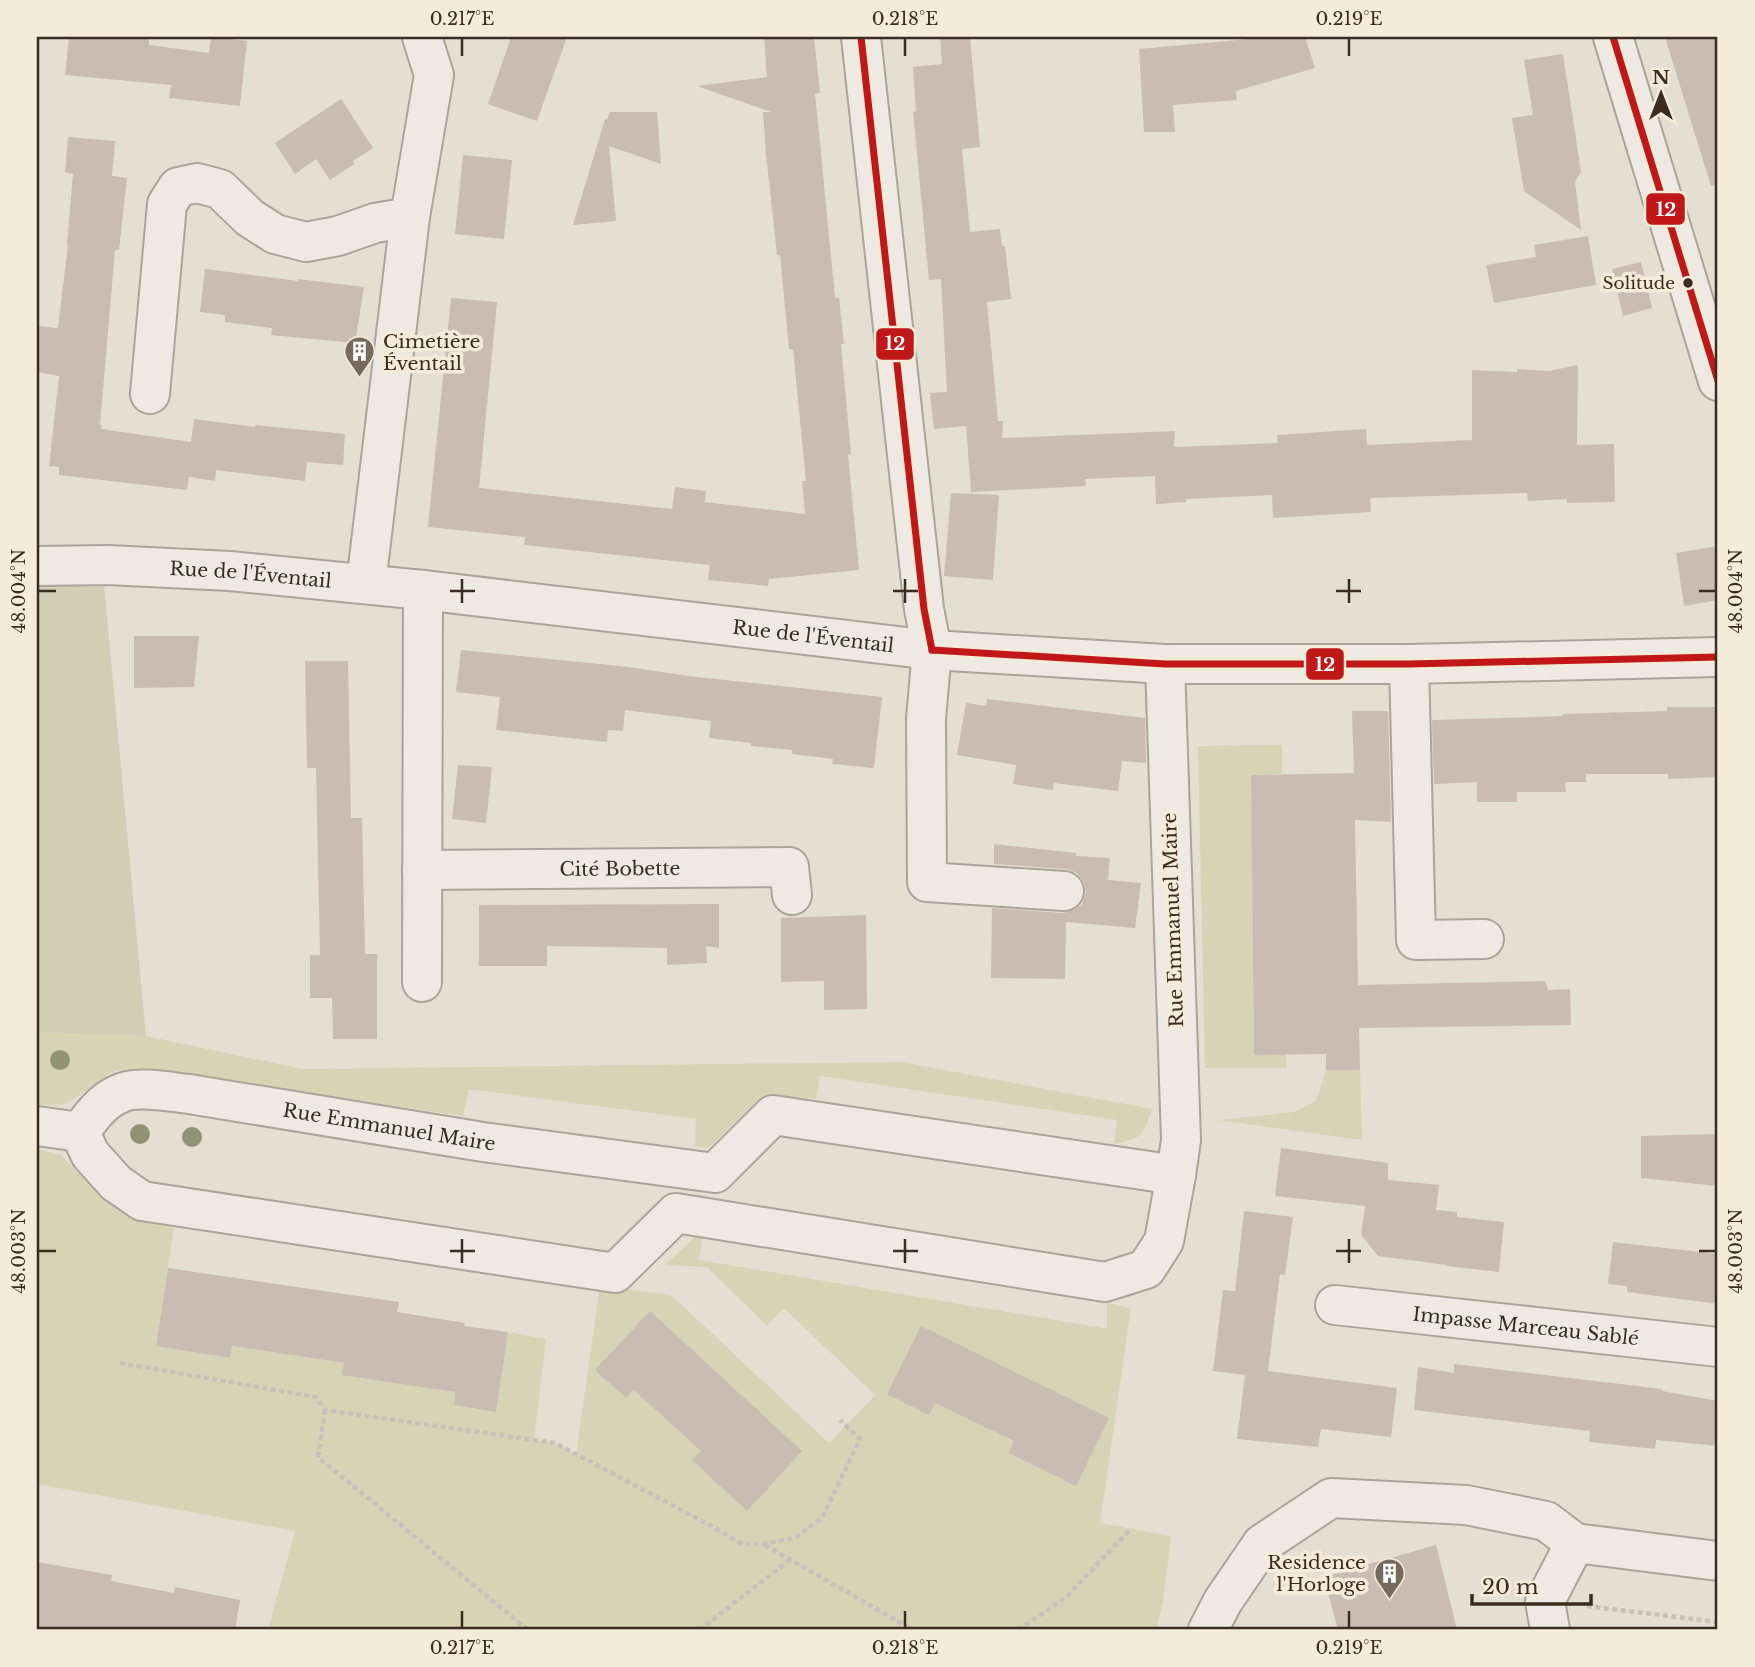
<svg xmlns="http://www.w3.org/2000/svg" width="1755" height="1667" font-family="'Libre Baskerville',serif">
<rect width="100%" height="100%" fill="#e5ded2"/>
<g fill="#d6d4b5">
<path d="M1282,745V774L1251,775L1254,1055L1286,1054L1287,1068H1205L1198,746Z"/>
<path d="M37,1032L146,1036L302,1069L902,1062L1152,1109C1142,1136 1144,1138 1114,1144L1117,1120L820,1076L816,1099L771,1095L759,1099L713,1144L706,1148L695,1146L696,1119L469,1089L463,1116L142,1069L114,1071L66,1104L37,1106Z"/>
<path d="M1326,1070H1360L1362,1140L1218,1120L1295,1112L1316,1101Z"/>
<path d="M37,1149L61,1155L98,1192L136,1218L174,1228L156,1346L229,1358L232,1346L344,1363L455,1392L454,1405L495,1412L508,1332L546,1339L534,1440L555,1443L576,1454L600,1286L671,1295L829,1443L875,1395L784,1308L767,1326L707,1267L665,1265L695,1237L703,1235L699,1260L1103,1328L1107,1327V1303L1131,1308L1100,1523L1171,1536L1163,1602L1156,1630H268L295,1531L37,1484Z"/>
</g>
<path fill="#d0ceb4" d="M104,585L146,1036L37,1032V586Z"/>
<g fill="#c9bdb3">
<path d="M69,37H149V45L209,53L211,37L247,41L240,106L169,98L171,85L65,75Z"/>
<path d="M511,37H567L537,121L488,104Z"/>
<path d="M764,37H814L820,93L815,94L820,143L835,298H839L844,344H841L851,454H848L859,570L769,579L768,586L708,580L710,565L524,545L525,537L428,527L451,298L497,302L479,488L672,509L675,487L706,491L705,502L805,514L802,481H806L793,349H789L780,255H777L766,154L763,112H771L697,86L767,77Z"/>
<path d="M940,37H970L980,147L962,149L970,232L1000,229L1002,246H1005L1011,299L987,302L998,421H1003L1002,438L1175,431L1174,447L1278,443L1277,435L1366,429L1367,445L1472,440V370L1517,372V369L1549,371L1578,365L1577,445L1614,444L1615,502L1567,503V499L1528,501L1527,493L1370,498L1371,512L1273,518L1272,495L1186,499V502L1156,504L1155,476L1085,479L1086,486L971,492L966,426L934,429L930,393L947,392L941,279L929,280L913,112L916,111L913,67L942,64Z"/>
<path d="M1270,37H1305L1315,68L1236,91L1237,100L1173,105L1175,132H1144L1139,49Z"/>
<path d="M1665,37H1718V185L1711,186Z"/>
<path d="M1563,54L1581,172L1575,182L1581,230L1524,191L1512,118L1533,115L1524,60Z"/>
<path d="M341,99L373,148L353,161L354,164L330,180L316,159L295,174L275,143Z"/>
<path d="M610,112H657L661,164L609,146L616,221L573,225L605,119L607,120Z"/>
<path d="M68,137L115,141L112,176L127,178L119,250H115L100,425H102L101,429L191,442L194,419L255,427V425L345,434L343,465L307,462L305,481L216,470L215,481L189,477L187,490L59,475V467L49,466L59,376L37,372V326L58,328L68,245L67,244L73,174L65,172Z"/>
<path d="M463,155L512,160L504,239L455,234Z"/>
<path d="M1588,236L1596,285L1494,303L1486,265L1536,257L1534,245Z"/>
<path d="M1641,262L1652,308L1623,316L1612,269Z"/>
<path d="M205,269L298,281V279L364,287L355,343L271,335L272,328L225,322V315L200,312Z"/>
<path d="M951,493L999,495L993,580L944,576Z"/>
<path d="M1718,546V600L1684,606L1676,553Z"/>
<path d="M134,636H199L194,687L134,688Z"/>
<path d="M461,650L629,667L688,676L882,697L874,768L832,764L833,759L792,754V750L751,746V743L709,738L711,721L625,710L623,731L608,730L607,742L496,730L500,697L456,692Z"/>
<path d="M305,661H348L351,818H362L365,954H377V1039H333L332,998H310V955H320L316,768H307Z"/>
<path d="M987,699L1145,718L1146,763L1122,761L1118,791L1054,783L1053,790L1013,784L1016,765L957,755L966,703L986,706Z"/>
<path d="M1667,707H1718V777L1668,779V774H1586V782H1565L1566,792H1517V802H1477V782L1434,784L1432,720L1563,716V714L1667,711Z"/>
<path d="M1352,711H1388L1391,822L1355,820L1358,985L1545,981L1548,990L1570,989L1571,1025L1359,1028L1360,1070H1326V1054L1254,1055L1251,775L1354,773Z"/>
<path d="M458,765L492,767L486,823L452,819Z"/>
<path d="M994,844L1076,853V856L1110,858L1108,880L1141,883L1135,928L1066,922L1065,979L991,978L992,908L1063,913L1074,910L1082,904L1086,892L1084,882L1077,873L1066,869L994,864Z"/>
<path d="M719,904V948L706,946L707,963L667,965V948L547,946V966H479V905Z"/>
<path d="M866,915L867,1009L824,1010V981L781,982V918Z"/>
<path d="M1718,1134V1186L1641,1178V1136Z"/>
<path d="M1281,1148L1388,1163V1180L1439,1185L1436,1210L1457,1212V1217L1504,1222L1499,1272L1446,1266L1447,1265L1378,1256L1361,1235L1365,1206L1275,1196Z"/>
<path d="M1244,1211L1293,1217L1285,1275L1280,1274L1268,1371L1397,1388L1391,1437L1321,1429L1318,1447L1237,1439L1245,1375L1213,1371L1223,1290L1235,1291Z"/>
<path d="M1613,1242L1718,1254V1304L1627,1292V1286L1608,1284Z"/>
<path d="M168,1268L399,1302L397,1312L465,1323L464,1326L508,1332L496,1412L454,1405L455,1392L342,1375L344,1363L232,1346L230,1358L156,1346Z"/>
<path d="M650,1311L802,1451L747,1511L692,1460L701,1451L634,1390L626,1398L595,1370Z"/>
<path d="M921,1326L1109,1418L1076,1486L1009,1453L1014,1441L935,1403L929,1415L887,1394Z"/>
<path d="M1454,1364L1662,1389V1391L1718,1401V1446L1656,1440L1655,1449L1589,1442L1590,1431L1414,1410L1418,1367L1454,1373Z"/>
<path d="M1436,1545L1457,1630H1338L1324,1577Z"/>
<path d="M37,1562L112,1575L111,1581L174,1593L175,1587L240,1600L235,1630H37Z"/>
</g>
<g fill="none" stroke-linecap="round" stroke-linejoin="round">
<defs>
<g id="minor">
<path d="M861,37L924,609L932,650L926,719L927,882L1064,891"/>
<path d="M1613,37L1718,381"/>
<path d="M150,394L167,204L178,187L197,183L220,189L250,218L275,234L306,242L338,236L375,223L410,217"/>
<path id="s1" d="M37,566L108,565L230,571L423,590L932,650L1165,664H1409L1718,657"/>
<path d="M366,584L410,217L434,75L422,37"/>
<path d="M1409,664L1416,940L1484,939"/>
<path id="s2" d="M422,870L789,867L792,895"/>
<path d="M422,982L423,590"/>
<path d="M37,1126L80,1132"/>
<path d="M80,1132L90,1154L116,1183L142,1201L615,1273L676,1213L1105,1282L1146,1269L1164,1241L1176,1175L1181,1140L1165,664"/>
<path id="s3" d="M80,1132C90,1118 102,1101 119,1094C135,1085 171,1092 189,1094L483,1142L715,1173L773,1115L1176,1175"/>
<path id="s4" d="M1335,1305L1718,1347"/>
<path d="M1208,1630L1223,1601L1262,1544L1331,1498L1466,1505L1546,1521L1575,1543L1718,1561"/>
<path d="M1550,1630L1545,1601L1575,1543"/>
</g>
</defs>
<use href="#minor" stroke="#aba49a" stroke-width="42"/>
<g stroke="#c6c1ba" stroke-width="4.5" stroke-dasharray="5 3.5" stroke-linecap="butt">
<path d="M120,1363L316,1397L325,1410L555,1443L715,1528L742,1544H763L795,1538L822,1518L860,1439L840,1420"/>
<path d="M325,1410L318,1457L528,1630"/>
<path d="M765,1545L913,1630"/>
<path d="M1587,1606L1718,1622"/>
<path d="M699,1630L790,1560"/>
<path d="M1018,1630L1065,1598L1131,1529"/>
</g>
<use href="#minor" stroke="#eeeae3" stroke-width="38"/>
<defs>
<g id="bus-1">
<path d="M861,37L924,609L932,650"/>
<path d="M1613,37L1718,381"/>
<path d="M932,650L1165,664H1409L1718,657"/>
</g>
</defs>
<use href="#bus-1" stroke="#f5ebd9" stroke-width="12"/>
<use href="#bus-1" stroke="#c11718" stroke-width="7"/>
</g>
<g fill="#919375">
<circle cx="60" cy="1060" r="10"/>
<circle cx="140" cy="1134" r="10"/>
<circle cx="192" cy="1137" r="10"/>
</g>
<path fill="none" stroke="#3a2c21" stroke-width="2.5" d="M462,38V56M905,38V56M1349,38V56M462,579V603M905,579V603M1349,579V603M38,591H56M450,591H475M893,591H918M1336,591H1361M1699,591H1716M462,1239V1263M905,1239V1263M1349,1239V1263M38,1251H56M450,1251H475M893,1251H918M1336,1251H1361M1699,1251H1716M462,1611V1628M905,1611V1628M1349,1611V1628"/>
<defs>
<symbol id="building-pin" viewBox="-11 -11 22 30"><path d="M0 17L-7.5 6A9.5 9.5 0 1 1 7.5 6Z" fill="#766a5f" stroke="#f5ebd9"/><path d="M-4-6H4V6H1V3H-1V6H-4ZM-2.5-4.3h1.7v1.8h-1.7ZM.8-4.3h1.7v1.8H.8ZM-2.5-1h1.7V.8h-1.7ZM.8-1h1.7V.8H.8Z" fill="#fff"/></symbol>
</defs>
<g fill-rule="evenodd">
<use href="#building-pin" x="342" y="334" width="35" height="47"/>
<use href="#building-pin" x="1372" y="1556" width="35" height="47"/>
</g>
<circle fill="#3a2c21" stroke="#f5ebd9" stroke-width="2.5" cx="1688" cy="283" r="6"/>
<g text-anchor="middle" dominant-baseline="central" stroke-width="7" stroke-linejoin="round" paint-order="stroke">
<g font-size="17" fill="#3a2c21" stroke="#f5ebd9" text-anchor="end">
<text x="1675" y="283">Solitude</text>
</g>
<g font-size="19" fill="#3a2c21" stroke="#f5ebd9" text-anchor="start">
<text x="383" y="341">Cimetière<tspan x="383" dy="22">Éventail</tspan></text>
<text x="1366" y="1562" text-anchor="end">Residence<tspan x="1366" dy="22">l'Horloge</tspan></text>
</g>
<g font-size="19" fill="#3a2c21" stroke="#f5ebd9">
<text stroke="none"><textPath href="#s1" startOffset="214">Rue de l'Éventail</textPath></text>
<text stroke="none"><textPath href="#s1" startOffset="780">Rue de l'Éventail</textPath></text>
<text stroke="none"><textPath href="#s2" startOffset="198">Cité Bobette</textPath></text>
<text transform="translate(1173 920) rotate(-92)">Rue Emmanuel Maire</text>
<text stroke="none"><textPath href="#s3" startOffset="329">Rue Emmanuel Maire</textPath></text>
<text stroke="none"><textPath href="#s4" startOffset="192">Impasse Marceau Sablé</textPath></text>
</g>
</g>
<g stroke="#f5ebd9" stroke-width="2.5">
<rect x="1645" y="192" width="41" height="34" rx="7" fill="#c11718"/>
<rect x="875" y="327" width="40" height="34" rx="7" fill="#c11718"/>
<rect x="1305" y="647" width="40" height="34" rx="7" fill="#c11718"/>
</g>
<g font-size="19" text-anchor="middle" font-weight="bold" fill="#fff">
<text x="1666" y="216">12</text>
<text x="895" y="350">12</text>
<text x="1325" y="671">12</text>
</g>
<rect width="1755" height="1667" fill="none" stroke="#f5ebd9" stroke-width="77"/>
<g transform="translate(1661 94)" stroke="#f5ebd9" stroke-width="5" paint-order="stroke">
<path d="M0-5L12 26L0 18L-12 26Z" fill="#3a2c21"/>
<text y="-10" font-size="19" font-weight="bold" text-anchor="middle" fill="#3a2c21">N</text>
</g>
<path d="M1472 1594v10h119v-10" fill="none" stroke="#3a2c21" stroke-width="3.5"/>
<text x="1482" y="1594" font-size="21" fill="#3a2c21" stroke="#f5ebd9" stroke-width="5" paint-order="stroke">20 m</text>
<rect x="38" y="38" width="1678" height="1590" fill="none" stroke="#3a2c21" stroke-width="2.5"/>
<g font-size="18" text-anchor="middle" fill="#3a2c21">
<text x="462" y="25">0.217°E</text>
<text x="905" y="25">0.218°E</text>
<text x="1349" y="25">0.219°E</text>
<text transform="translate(19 591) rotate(-90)" y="6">48.004°N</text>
<text transform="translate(1736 591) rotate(-90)" y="6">48.004°N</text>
<text transform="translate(19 1251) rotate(-90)" y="6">48.003°N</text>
<text transform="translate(1736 1251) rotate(-90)" y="6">48.003°N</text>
<text x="462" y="1654">0.217°E</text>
<text x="905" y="1654">0.218°E</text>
<text x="1349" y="1654">0.219°E</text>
</g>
</svg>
